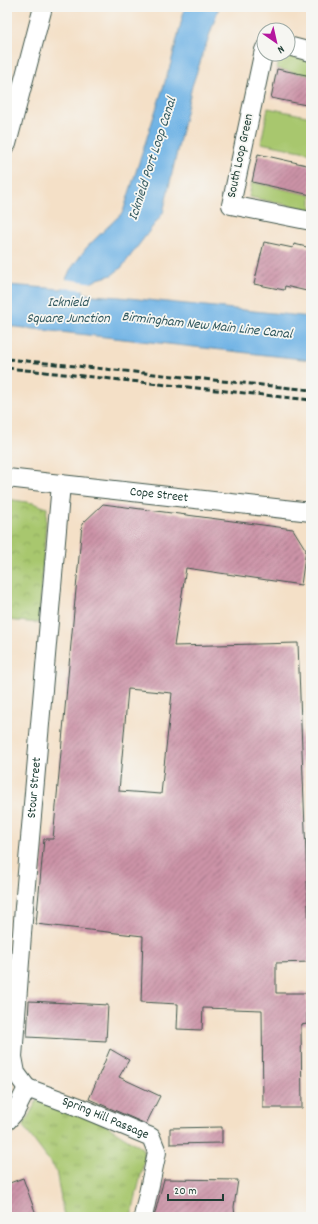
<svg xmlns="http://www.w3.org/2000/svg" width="318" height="1224" font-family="Dekko,sans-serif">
<defs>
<pattern id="grass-tufts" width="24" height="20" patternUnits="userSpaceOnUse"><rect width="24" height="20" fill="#a8c76e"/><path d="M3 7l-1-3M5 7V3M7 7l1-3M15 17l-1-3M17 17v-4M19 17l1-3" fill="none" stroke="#88a35b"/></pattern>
<pattern id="park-crowns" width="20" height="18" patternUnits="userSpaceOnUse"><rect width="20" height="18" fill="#a8c76e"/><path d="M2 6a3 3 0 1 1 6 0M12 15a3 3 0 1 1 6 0" fill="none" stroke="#88a35b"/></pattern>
<pattern id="building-hatch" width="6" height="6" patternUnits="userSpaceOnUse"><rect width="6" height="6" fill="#cc93a7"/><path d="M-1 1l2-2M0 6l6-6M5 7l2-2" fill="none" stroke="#a57989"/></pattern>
</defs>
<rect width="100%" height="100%" fill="#f6f6f2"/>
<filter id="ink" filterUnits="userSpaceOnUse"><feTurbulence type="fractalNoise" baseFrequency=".025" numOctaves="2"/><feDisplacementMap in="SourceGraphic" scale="8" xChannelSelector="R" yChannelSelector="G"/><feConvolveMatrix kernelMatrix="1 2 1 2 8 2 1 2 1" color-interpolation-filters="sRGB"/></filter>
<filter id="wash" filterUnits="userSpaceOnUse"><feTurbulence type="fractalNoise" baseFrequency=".012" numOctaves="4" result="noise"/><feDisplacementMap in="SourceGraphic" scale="16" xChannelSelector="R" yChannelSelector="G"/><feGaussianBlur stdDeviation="0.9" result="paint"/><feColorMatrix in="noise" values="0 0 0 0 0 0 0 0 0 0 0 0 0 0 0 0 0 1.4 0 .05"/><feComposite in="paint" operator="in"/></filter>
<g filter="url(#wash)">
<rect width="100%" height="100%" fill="#f4e0c7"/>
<path fill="url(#grass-tufts)" stroke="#648251" d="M38,1099L94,1118L142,1148L145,1158L131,1217H64L56,1170L23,1126Z"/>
<path fill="url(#park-crowns)" stroke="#648251" d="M7,499L33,503L47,508L39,623L7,620Z"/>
<g fill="#a8c76e" stroke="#648251">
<path d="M280,54L311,61V76L277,69Z"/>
<path d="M268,108L311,117V153L261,143Z"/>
<path d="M252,182L311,195V210L249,197Z"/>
</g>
<path fill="#70b3e5" stroke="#48788c" d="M185,7H219L192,86L163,213L122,267L112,275L98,279L84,287L83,293L92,295L119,297L311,317V360L7,326V285L62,289L70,270L87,247L123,212L171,63Z"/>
<path fill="#f4e0c7" d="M65,279L94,283L86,288V290L61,287Z"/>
<g id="blocks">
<g fill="url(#building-hatch)" fill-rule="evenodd">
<path d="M277,69L311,76V106L271,98Z"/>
<path d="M258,154L311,166V195L252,182Z"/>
<path d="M264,242L293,248L294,244L311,248V292L285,286L284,290L254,284Z"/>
<path d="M103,504L293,529L306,550L301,585L186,568L174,646L298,643L310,962L276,963V993H307V1024L301,1025L302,1108H263L262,1010L203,1008L202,1030L177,1029L178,1004L141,1002L143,936L36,924L44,839H53L82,524ZM128,689L172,693L161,794L119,791Z"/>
<path d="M29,1001L108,1005L106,1041L27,1037Z"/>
<path d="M110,1049L129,1060L119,1077L160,1096L146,1124L89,1099Z"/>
<path d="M222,1127V1143L170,1144V1128Z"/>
<path d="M23,1178L37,1217H7V1184Z"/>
<path d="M164,1179L238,1180L234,1207L235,1217H154Z"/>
</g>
</g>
</g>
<g filter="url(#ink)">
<use href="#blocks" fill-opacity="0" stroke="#3f554a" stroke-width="1"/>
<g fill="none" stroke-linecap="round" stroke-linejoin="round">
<defs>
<g id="minor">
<path d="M288,46L311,52"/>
<path d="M264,50L231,205L311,221"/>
<path d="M7,144L43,7"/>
<path id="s1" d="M7,478L311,512"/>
<path id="s2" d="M27,1088L16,1073L13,1057L24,907L61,484"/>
<path id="s3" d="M27,1088L79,1107L151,1137L157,1152L143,1217"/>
<path d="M7,1121L15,1112L27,1088"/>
</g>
</defs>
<use href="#minor" stroke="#3f554a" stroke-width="20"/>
<use href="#minor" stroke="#fff" stroke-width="18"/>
<g stroke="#1f3d34" stroke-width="3" stroke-dasharray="6 3" stroke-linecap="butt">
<path d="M7,359L311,390"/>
<path d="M7,368L311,400"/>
</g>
</g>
</g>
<g text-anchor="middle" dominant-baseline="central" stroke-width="3.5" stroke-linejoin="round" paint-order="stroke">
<g font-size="13" fill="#1f3d34" stroke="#f6f6f2">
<text transform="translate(241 156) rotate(-78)">South Loop Green</text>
<text stroke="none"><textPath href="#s1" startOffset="153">Cope Street</textPath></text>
<text stroke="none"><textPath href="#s2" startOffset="305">Stour Street</textPath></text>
<text stroke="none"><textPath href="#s3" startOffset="84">Spring Hill Passage</textPath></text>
</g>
<g font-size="14" font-style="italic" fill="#335a60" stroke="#f6f6f2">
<text transform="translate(153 159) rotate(-72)">Icknield Port Loop Canal</text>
<text x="68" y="303">Icknield<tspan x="68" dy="16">Square Junction</tspan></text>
<text transform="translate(207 326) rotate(6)">Birmingham New Main Line Canal</text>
</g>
</g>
<rect width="318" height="1224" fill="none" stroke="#f6f6f2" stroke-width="24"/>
<g transform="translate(276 42) rotate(146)"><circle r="19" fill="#f6f6f2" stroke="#a0aca6"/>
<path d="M0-3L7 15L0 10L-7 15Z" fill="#b5179e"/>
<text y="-6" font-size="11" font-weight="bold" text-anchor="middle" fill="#1f3d34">N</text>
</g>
<path d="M168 1194v6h55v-6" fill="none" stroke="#1f3d34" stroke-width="2"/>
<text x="174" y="1194" font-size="12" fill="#1f3d34" stroke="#f6f6f2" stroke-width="3" paint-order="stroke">20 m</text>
</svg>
